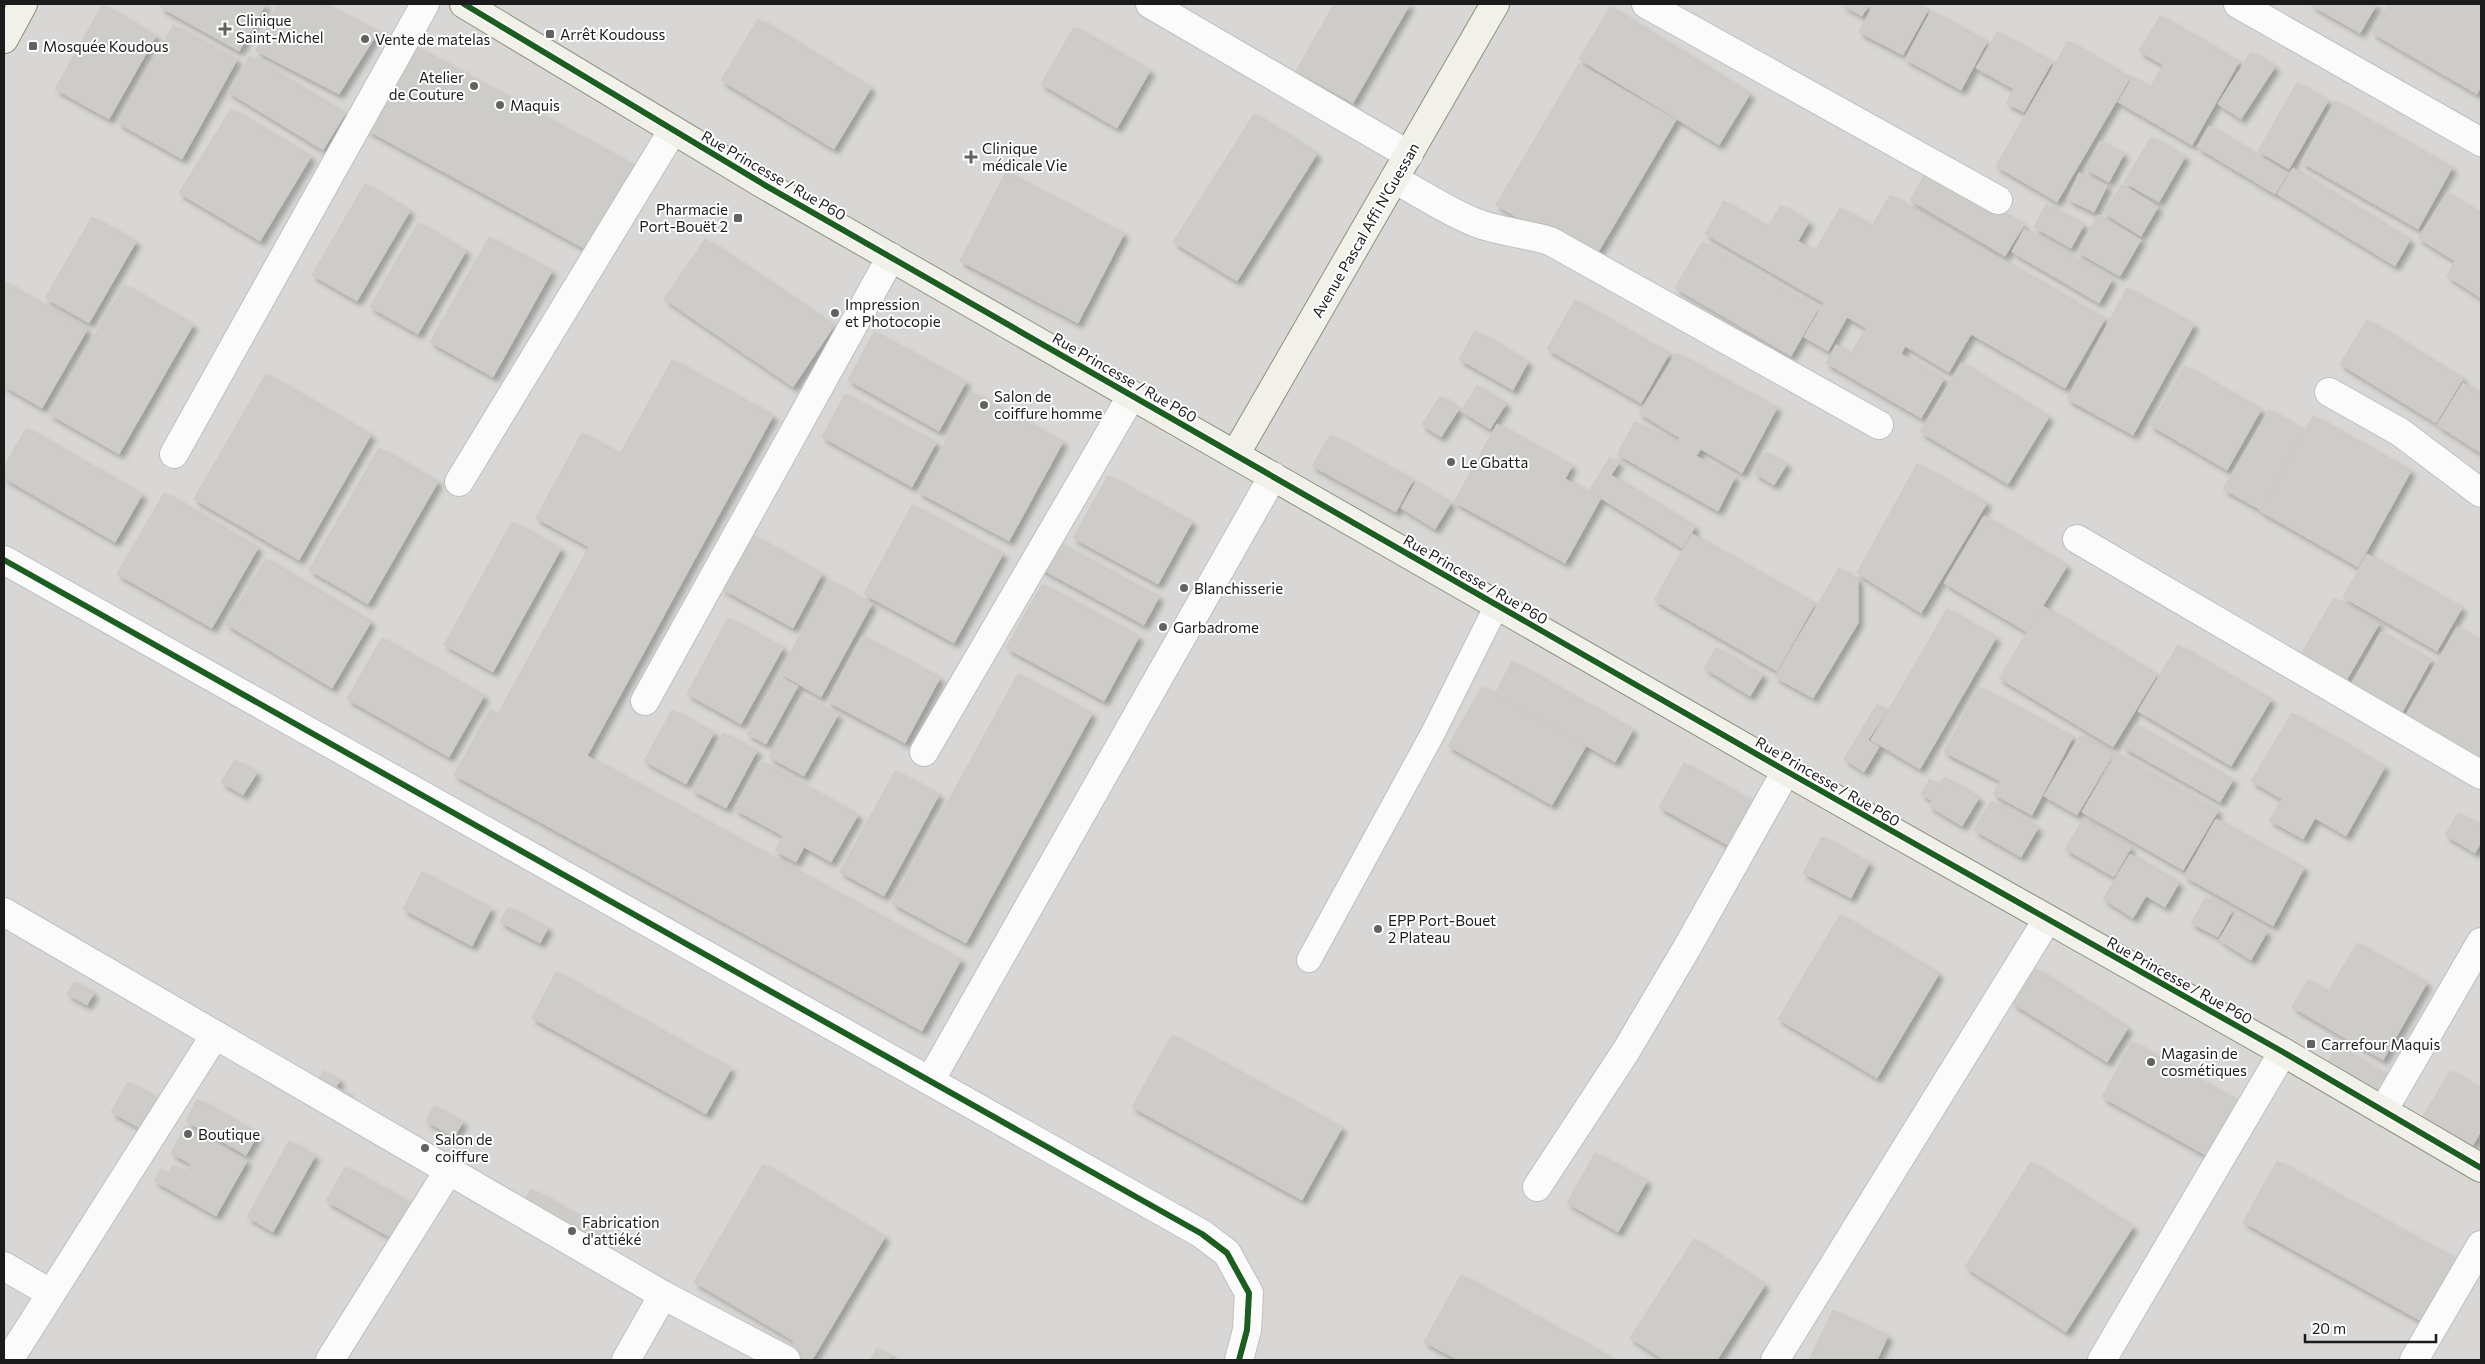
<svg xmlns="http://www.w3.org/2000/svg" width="2485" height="1364" font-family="Commissioner,sans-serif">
<defs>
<filter id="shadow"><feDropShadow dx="4.5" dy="4.5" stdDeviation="2.5" flood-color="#0004"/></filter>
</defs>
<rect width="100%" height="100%" fill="#e9e7e3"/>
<rect fill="#d8d7d5" x="4" y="4" width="2477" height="1356"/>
<g fill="#ceccc9" stroke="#ccc9c5" filter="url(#shadow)">
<path d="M162,4H266L239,51L160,7Z"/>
<path d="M278,4H324L378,32L339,94L256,51Z"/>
<path d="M1334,4H1410L1353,103L1296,71Z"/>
<path d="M1841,4H1869L1862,16Z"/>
<path d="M1874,4H1918L1928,10L1903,55L1859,32Z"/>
<path d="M2309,4H2377L2360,33Z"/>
<path d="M2389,4H2477L2481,6V86L2477,94L2372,33Z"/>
<path d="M102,5L156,36L109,119L55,89Z"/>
<path d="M1610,7L1750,94L1719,145L1579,59Z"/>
<path d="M1931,11L1987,42L1961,90L1905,59Z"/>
<path d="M2160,16L2239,62L2192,145L2118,102L2133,77L2150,88L2163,65L2139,51Z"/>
<path d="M758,19L871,88L834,149L721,80Z"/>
<path d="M173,25L237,60L182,159L118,123Z"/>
<path d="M1074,27L1150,71L1117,128L1041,84Z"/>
<path d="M1997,32L2052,62L2024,112L2006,103L2014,89L1976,68Z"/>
<path d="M2068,41L2130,78L2057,202L1996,166Z"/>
<path d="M414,46L635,166L589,251L367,130Z"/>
<path d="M2251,52L2275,67L2241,119L2218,104Z"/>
<path d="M250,56L345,114L323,150L228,92Z"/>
<path d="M1579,64L1676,120L1597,254L1565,245L1496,205Z"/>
<path d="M2297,83L2328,101L2289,169L2258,151Z"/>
<path d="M2335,101L2452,168L2418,229L2301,162Z"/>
<path d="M231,109L311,157L260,241L179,193Z"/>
<path d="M1254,114L1317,154L1237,281L1173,242Z"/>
<path d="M2209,126L2288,173L2275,194L2197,147Z"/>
<path d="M2151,137L2185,157L2159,202L2124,182Z"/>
<path d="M2100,141L2124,154L2109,182L2085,169Z"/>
<path d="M2293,168L2410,240L2395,266L2277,194Z"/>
<path d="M1928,169L2024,225L2005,256L1910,200Z"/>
<path d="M1006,172L1124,234L1078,323L960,261Z"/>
<path d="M2079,173L2107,186L2094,212L2067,199Z"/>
<path d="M365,184L410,211L357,301L312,275Z"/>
<path d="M2122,184L2158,207L2141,236L2104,213Z"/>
<path d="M2447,193L2481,214V298L2447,276L2455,261L2418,238Z"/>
<path d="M1890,195L2105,319L2065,388L1971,334L1949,372L1905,346L1901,354L1944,379L1921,418L1826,363L1836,345L1851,354L1866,328L1847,317L1828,351L1804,337L1824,303L1705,234L1724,201L1768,227L1781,205L1809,222L1798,241L1815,251L1840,208L1872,226Z"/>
<path d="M2046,204L2084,225L2071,248L2034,227Z"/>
<path d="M2098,215L2141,240L2120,276L2077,252Z"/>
<path d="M92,217L136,242L89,323L45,298Z"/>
<path d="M418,223L466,251L418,334L370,307Z"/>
<path d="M2024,229L2112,280L2099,303L2012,252Z"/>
<path d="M489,237L552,271L493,377L430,342Z"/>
<path d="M705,239L834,326L793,387L664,299Z"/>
<path d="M1702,242L1818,309L1791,356L1675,288Z"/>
<path d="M4,282L87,330L42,408L4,386Z"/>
<path d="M124,285L193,325L119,454L49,414Z"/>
<path d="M2127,288L2194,325L2133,435L2067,399Z"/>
<path d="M1575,300L1669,354L1641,403L1547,349Z"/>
<path d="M2367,320L2463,379L2436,423L2340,364Z"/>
<path d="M1475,331L1528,362L1513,390L1459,359Z"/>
<path d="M874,332L966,382L939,431L848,380Z"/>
<path d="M1676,353L1777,408L1742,473L1701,449L1696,456L1735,477L1718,511L1617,454L1635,422L1677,443L1680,438L1639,413Z"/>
<path d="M672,360L773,416L587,756L961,960L922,1031L454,775L490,710L498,714L589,547L536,518L582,433L620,454Z"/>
<path d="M1961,363L2049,417L2008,484L1920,432Z"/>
<path d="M2185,366L2261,410L2227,470L2150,425Z"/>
<path d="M266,374L371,435L299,560L194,499Z"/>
<path d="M2463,383L2481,394V453L2437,425Z"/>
<path d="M1477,386L1506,404L1490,429L1461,411Z"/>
<path d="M972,392L1063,442L1009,541L918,492Z"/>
<path d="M845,394L936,443L912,487L822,437Z"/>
<path d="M1440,396L1459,409L1441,437L1422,425Z"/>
<path d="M2269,410L2305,431L2261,510L2223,489Z"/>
<path d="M2313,416L2411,471L2358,567L2260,511Z"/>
<path d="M1497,424L1572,466L1565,479L1601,498L1565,563L1454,502Z"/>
<path d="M26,428L142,495L115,542L4,478V467Z"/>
<path d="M1330,435L1413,480L1396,512L1312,466Z"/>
<path d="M379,448L438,482L368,604L309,570Z"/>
<path d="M1766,452L1787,464L1774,485L1754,473Z"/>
<path d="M1610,457L1619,463L1611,475L1695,527L1682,548L1589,491Z"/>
<path d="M1917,464L1987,503L1921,613L1857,573Z"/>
<path d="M1108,476L1192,522L1158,584L1073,538Z"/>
<path d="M1416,482L1451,503L1435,529L1401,508Z"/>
<path d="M164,493L258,548L212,628L117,574Z"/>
<path d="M912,505L1003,554L954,643L864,594Z"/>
<path d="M1984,516L2067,566L2027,632L1944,583Z"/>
<path d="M512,522L561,549L493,672L444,645Z"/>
<path d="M1692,534L1815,604L1777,671L1654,600Z"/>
<path d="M752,535L822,574L793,628L722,589Z"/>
<path d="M1049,538L1159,597L1144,625L1034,565Z"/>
<path d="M2367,554L2462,608L2437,651L2343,597Z"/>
<path d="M266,559L371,622L332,688L226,624Z"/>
<path d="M1839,568L1858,580V623L1813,698L1775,677Z"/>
<path d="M830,581L872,604L821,697L779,673Z"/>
<path d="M1042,584L1139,637L1104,701L1006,648Z"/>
<path d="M2334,598L2379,624L2343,686L2298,659Z"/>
<path d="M2043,606L2157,675L2113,747L1999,678Z"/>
<path d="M1947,609L1996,638L1920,769L1871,740Z"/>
<path d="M728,618L783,648L741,724L687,694Z"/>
<path d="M2457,627L2481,641V762L2404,718Z"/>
<path d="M2381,632L2431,660L2400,716L2349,688Z"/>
<path d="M862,636L940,678L905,743L827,701Z"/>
<path d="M382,638L484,696L449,757L347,699Z"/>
<path d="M2178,645L2271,700L2231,766L2138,711Z"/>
<path d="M1716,648L1763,675L1750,696L1704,668Z"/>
<path d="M1512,661L1633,730L1615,762L1495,694Z"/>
<path d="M1018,674L1092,714L966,943L892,903Z"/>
<path d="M779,676L798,686L766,744L747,734Z"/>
<path d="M1482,687L1586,746L1552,805L1448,746Z"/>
<path d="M1979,687L2073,737L2032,815L1993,794L2000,781L1944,752Z"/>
<path d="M802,696L838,715L804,776L769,757Z"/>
<path d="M1877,704L1887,711L1868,740L1879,747L1864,772L1844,759Z"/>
<path d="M672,710L714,733L686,784L644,761Z"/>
<path d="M2292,713L2385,767L2346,836L2315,818L2303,839L2269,820L2282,799L2251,781Z"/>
<path d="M2136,725L2233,780L2220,802L2123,747Z"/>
<path d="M723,733L757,751L726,808L692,790Z"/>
<path d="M2080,735L2113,755L2077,815L2044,796Z"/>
<path d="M2116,753L2218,811L2183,870L2082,812Z"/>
<path d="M235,760L257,773L243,795L221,782Z"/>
<path d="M760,761L858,815L831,862L804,847L796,862L775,851L783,836L734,809Z"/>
<path d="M1684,763L1758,805L1733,848L1659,807Z"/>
<path d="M895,771L939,795L884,896L840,872Z"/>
<path d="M1944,777L1979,798L1962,826L1929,806L1932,801L1921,794L1930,779L1939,785Z"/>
<path d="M1991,801L2038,828L2021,857L1974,830Z"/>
<path d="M2458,813L2481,826V842L2475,853L2445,835Z"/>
<path d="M2083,819L2131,848L2114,877L2065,849Z"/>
<path d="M2216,819L2304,868L2273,926L2184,876Z"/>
<path d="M1822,837L1869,863L1851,898L1803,873Z"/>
<path d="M2130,854L2179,883L2165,907L2146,896L2133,918L2103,899Z"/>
<path d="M422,872L491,909L472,946L403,909Z"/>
<path d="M2206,897L2232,911L2218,937L2191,923Z"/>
<path d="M508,907L548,928L540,943L500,922Z"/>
<path d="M2235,913L2267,932L2251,960L2219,940Z"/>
<path d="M1840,915L1939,974L1877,1078L1778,1019Z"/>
<path d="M2357,943L2427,983L2383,1060L2292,1007L2308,980L2328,992Z"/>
<path d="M2034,968L2128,1028L2107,1062L2012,1003Z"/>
<path d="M556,972L731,1069L706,1114L532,1018Z"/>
<path d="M74,982L94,993L87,1005L67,994Z"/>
<path d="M1172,1035L1342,1128L1302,1200L1132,1107Z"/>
<path d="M2132,1042L2238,1101L2207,1156L2102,1097Z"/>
<path d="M2337,1046L2394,1079L2383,1098L2326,1065Z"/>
<path d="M323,1071L340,1080L336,1087L348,1094L343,1102L314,1086Z"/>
<path d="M2450,1071L2481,1089V1131L2473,1145L2423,1116Z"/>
<path d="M128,1082L164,1102L147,1132L111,1112Z"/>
<path d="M197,1099L258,1134L246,1155L186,1121Z"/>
<path d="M434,1106L463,1122L454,1137L426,1121Z"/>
<path d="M185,1126L247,1161L216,1216L154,1181L161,1169L168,1173L173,1165L186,1172L191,1164L171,1153Z"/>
<path d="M289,1141L315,1156L273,1232L247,1217Z"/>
<path d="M1595,1153L1647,1181L1618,1232L1567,1203Z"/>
<path d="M2277,1161L2457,1260L2423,1322L2243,1222Z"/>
<path d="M2031,1162L2133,1227L2066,1332L1965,1267Z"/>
<path d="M763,1164L885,1237L812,1360H802L788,1352L794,1341L694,1282Z"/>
<path d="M345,1167L414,1205L395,1240L326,1201Z"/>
<path d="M531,1189L609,1233L601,1250L521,1205Z"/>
<path d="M1694,1239L1765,1285L1717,1360H1664L1630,1338Z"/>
<path d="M1461,1275L1611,1358L1610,1360H1458L1424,1342Z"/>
<path d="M1833,1310L1888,1336L1877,1360H1809Z"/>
<path d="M877,1348L892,1356L889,1360H870Z"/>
</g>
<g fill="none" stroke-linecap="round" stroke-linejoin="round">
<defs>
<path id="lane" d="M1309,960L1433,733L1497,605"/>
<g id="street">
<path d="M1150,4L1409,155"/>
<path d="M1646,4L1998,200"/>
<path d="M2238,4L2481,142"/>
<path d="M1394,179C1420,193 1447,211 1474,222C1498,232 1525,233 1550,241L1879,425"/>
<path d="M2329,392L2400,432L2481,493"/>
<path d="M174,454L425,4"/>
<path d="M459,482L673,130"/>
<path d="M2077,539L2481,775"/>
<path d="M4,560L1202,1234L1227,1253L1249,1293L1247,1330L1239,1360"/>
<path d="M645,701L891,257"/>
<path d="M924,752L1132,395"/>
<path d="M4,912L663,1295L786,1360"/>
<path d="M930,1081L1273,476"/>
<path d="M2383,1111L2481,942"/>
<path d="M1537,1187L1626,1051L1688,946L1786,771"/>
<path d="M4,1266L50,1293"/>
<path d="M9,1360L215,1035"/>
<path d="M330,1360L449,1170"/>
<path d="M626,1360L663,1295"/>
<path d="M1775,1360L2047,920"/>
<path d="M2102,1360L2283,1052"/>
<path d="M2414,1360L2481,1245"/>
</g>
<g id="secondary">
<path d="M464,4L763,184L1786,771L2283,1052L2481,1168"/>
<path d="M4,39L23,4"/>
<path d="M1235,455L1495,4"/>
</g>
</defs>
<use href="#lane" stroke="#c0bfbe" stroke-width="26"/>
<use href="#street" stroke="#c0bfbe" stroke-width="30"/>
<use href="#secondary" stroke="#8f907e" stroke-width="30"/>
<use href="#lane" stroke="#fcfbfb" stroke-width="24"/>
<use href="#street" stroke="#fcfbfb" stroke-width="28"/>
<use href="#secondary" stroke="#f1f0e9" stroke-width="28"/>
<defs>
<g id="cycleway">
<path d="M464,4L763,184L1786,771L2283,1052L2481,1168"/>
<path d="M4,560L1202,1234L1227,1253L1249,1293L1247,1330L1239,1360"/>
</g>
</defs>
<use href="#cycleway" stroke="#fff" stroke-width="9"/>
<use href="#cycleway" stroke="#1b5e20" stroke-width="6"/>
</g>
<g fill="#636261" stroke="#fff" stroke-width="2">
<path d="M222.5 21.5h5v5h5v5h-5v5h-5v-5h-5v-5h5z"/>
<rect x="545" y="29" width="10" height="10" rx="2.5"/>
<circle cx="365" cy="39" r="5"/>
<rect x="28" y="41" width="10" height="10" rx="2.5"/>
<circle cx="474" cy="86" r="5"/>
<circle cx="500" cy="105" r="5"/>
<path d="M968.5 149.5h5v5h5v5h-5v5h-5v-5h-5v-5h5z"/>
<rect x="733" y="213" width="10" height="10" rx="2.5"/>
<circle cx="835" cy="313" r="5"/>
<circle cx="984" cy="405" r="5"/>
<circle cx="1451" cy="462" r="5"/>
<circle cx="1184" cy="588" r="5"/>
<circle cx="1163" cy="627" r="5"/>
<circle cx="1378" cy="929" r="5"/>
<rect x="2306" y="1039" width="10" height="10" rx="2.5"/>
<circle cx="2151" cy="1062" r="5"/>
<circle cx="188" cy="1134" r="5"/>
<circle cx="425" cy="1148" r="5"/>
<circle cx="572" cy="1231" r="5"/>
</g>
<g text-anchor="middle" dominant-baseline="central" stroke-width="4" stroke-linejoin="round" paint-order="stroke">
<g font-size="15" fill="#1b1b1b" stroke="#fff" text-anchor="start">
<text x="236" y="20">Clinique<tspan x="236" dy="17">Saint-Michel</tspan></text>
<text x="560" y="34">Arrêt Koudouss</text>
<text x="375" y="39">Vente de matelas</text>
<text x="43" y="46">Mosquée Koudous</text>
<text x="464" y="77" text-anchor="end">Atelier<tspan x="464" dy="17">de Couture</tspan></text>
<text x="510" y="105">Maquis</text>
<text x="982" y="148">Clinique<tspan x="982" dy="17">médicale Vie</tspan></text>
<text x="728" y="209" text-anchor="end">Pharmacie<tspan x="728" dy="17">Port-Bouët 2</tspan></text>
<text x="845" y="304">Impression<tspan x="845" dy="17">et Photocopie</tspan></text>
<text x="994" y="396">Salon de<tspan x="994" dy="17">coiffure homme</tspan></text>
<text x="1461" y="462">Le Gbatta</text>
<text x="1194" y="588">Blanchisserie</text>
<text x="1173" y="627">Garbadrome</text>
<text x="1388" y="920">EPP Port-Bouet<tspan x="1388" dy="17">2 Plateau</tspan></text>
<text x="2321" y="1044">Carrefour Maquis</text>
<text x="2161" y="1053">Magasin de<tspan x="2161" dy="17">cosmétiques</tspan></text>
<text x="198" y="1134">Boutique</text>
<text x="435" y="1139">Salon de<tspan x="435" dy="17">coiffure</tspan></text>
<text x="582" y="1222">Fabrication<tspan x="582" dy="17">d'attiéké</tspan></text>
</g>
<g font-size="15" fill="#1b1b1b" stroke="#fff">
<text transform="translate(774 175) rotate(30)">Rue Princesse / Rue P60</text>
<text transform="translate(1365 230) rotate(-60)">Avenue Pascal Affi N'Guessan</text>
<text transform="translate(1125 377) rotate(30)">Rue Princesse / Rue P60</text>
<text transform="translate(1476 579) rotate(30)">Rue Princesse / Rue P60</text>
<text transform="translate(1828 781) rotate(30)">Rue Princesse / Rue P60</text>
<text transform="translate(2180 980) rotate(29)">Rue Princesse / Rue P60</text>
</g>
</g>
<rect width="2485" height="1364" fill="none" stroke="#1b1b1b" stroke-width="10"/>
<path d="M2305 1334v8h131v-8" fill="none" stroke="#1b1b1b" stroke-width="2.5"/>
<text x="2312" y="1334" font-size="15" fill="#1b1b1b" stroke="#ffffff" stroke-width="4" paint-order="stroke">20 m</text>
</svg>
